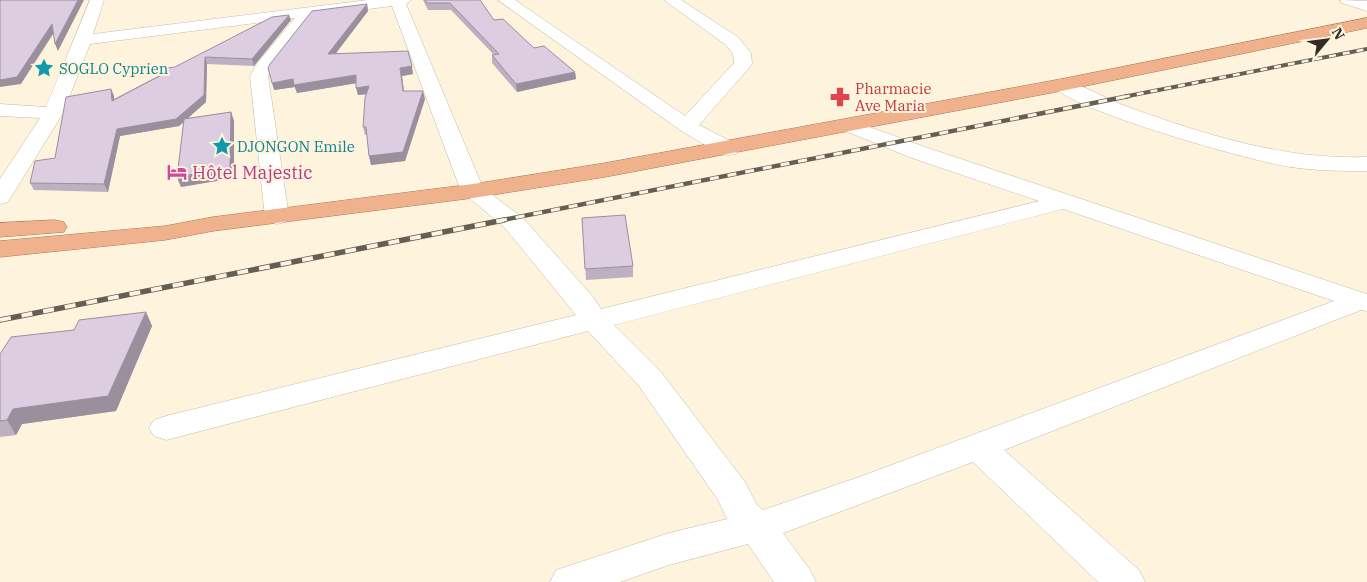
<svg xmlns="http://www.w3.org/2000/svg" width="1367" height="582" font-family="'IBM Plex Serif',serif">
<rect width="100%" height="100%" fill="#fef4de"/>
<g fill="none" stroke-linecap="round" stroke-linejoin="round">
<defs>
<g id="minor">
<path d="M90,0H104L93,34L368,0H411L406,4L483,188L523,218L593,297L601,309L1039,201L912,158L843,130L840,126L843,122L850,120L928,148L1367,294V311L1361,310L1004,450L1139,570L1145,582H1098L973,462L783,533L810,570L816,582H774L748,544L669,565L620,582H550L556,570L669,533L727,519L718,500L639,386L588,331L166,440L154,436L149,428L154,420L166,416L576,315L505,228L461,191L392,6L313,16L271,70L268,76L289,217L286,222L277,224L268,222L265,217L250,76L256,65L295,18L90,44L63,113L8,202L0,204V179L40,118L0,116V104L46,107ZM1063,209L1334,301L859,477L763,510L757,505L745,482L661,372L614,325Z"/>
<path d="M498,0H515L685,116L734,63L733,54L726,45L664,0H681L738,37L751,53L752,64L749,68L699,125L736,144L739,149L736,154L728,155L720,154L680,130Z"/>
<path d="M1340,0L1367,1V11L1342,3Z"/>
<path d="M1061,79C1084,85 1106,99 1128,107C1206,135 1284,160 1367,157V171C1341,171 1317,171 1291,167C1254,162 1069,110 1052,85L1054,81Z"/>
</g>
<g id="trunk">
<path d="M1367,18V28L1061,91L605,177L473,198L213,231L165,240L0,257V241L165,226L213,217L473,184L605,163L1061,79Z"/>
<path d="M55,220L64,222L67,227L64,232L0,237V223Z"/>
</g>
</defs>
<use href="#minor" stroke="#c3baa5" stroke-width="1"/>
<use href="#trunk" stroke="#a75" stroke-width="1"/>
<use href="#minor" fill="#fff" fill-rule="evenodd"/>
<use href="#trunk" fill="#efb28c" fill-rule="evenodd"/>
<defs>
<path id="rail-far2" d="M1123,97L1367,49"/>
<path id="rail-far1" d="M498,221L1129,96"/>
<path id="rail" d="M0,320L504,220"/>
</defs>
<use href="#rail-far2" stroke="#645f53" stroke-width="4"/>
<use href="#rail-far1" stroke="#645f53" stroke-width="4.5"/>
<use href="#rail" stroke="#645f53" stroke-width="5.5"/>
<use href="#rail-far2" stroke="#fef4de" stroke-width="2.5" stroke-dasharray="7" stroke-linecap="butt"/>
<use href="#rail-far1" stroke="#fef4de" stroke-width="3" stroke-dasharray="9" stroke-linecap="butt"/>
<use href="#rail" stroke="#fef4de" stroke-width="4" stroke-dasharray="11" stroke-linecap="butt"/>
</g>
<g fill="#bdb0c1">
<path d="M423,0H480L494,20L534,48L575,72L576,79L517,92L492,63V55H494L451,10H428Z"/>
<path d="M367,4L368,11L336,53L413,74L402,76L404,91L425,99L405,161L371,165L369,156L367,135H365L363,127L366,94L358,95L356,83L297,93L295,87L274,90Z"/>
<path d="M291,20L254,66L207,64L206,102L188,118L231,112L234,121V178L181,187L177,177L184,122L179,126L120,136L108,192L34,190L30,183L55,158L111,89L114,96V99L175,67Z"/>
<path d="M582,218L633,266V277L586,280Z"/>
<path d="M146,312L152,326L116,411L22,424L16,435L0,437V354L74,330Z"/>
</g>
<g fill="#9a909d">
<path d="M78,0H84L58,51L55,44Z"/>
<path d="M367,4L368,11L330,61L328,54Z"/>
<path d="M289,15L291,20L254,66L252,59Z"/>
<path d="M52,24L55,31L21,84L0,87V80Z"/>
<path d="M205,57L207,64L206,102L179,126L120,136L108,192L104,184L117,129Z"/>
<path d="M412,66L413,74L402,76L405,99L400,68Z"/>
<path d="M575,72L576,79L517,92L516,84Z"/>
<path d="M356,75L358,83L297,93L294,85Z"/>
<path d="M293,79L295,87L274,90L272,83Z"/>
<path d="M369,86L371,94L358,95L356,88Z"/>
<path d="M111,89L114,96V107L112,101Z"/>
<path d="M423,91L425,99L405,161L371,165L369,156Z"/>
<path d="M231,112L234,121V178L181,187L177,177Z"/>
<path d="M146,312L152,326L116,411L22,424L16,435L7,420L13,409Z"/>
</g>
<g fill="#dccde0" stroke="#9a909d">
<path d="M0,0H78L55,44L52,24L17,77L0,80Z"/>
<path d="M425,0H480L494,20L503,19L534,48L544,46L575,72L516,84L492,55L499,54L450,3H427Z"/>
<path d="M367,4L328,54L408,51L412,66L400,68L403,91H423L403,152L369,156L366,127H363L365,98L369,86L356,88V75L294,85L293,79L272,83L268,68L270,64L312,11Z"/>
<path d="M289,15L252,59L205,57L204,95L176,119L117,129L104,184L30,183L35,161L55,158L66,97L111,89L112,101L167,72V68L175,67L272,17Z"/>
<path d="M231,112L230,168L177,177L184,119Z"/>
<path d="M625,215L633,266L585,269L582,218Z"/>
<path d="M146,312L108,396L13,409L7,420L0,421V354L11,337L74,330L79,320Z"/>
</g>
<defs>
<symbol id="sight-bare" viewBox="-9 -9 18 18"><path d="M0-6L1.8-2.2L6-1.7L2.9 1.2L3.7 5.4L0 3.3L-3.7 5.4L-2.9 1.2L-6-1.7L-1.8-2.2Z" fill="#0f9aa8" stroke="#fef4de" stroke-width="2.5" paint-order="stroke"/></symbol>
<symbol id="pharmacy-bare" viewBox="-9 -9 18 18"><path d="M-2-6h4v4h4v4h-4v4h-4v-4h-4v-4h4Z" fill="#e0444e" stroke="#fef4de" stroke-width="2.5" paint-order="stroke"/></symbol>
<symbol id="hotel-bare" viewBox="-9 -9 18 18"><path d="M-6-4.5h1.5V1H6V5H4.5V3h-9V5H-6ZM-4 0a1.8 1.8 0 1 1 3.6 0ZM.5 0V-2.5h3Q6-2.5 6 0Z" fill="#d1479c" stroke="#fef4de" stroke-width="2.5" paint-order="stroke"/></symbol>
</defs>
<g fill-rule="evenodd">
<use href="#sight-bare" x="30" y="54" width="28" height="28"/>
<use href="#pharmacy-bare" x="826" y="83" width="28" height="28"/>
<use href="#sight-bare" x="208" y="132" width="28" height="28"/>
<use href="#hotel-bare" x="163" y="158" width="28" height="28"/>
</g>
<g text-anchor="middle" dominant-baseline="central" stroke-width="4" stroke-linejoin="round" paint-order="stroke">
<g font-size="15" fill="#0d838f" stroke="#fef4de" text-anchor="start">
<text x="59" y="68">SOGLO Cyprien</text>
<text x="237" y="146">DJONGON Emile</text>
</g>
<g font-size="15" fill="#be3a42" stroke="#fef4de" text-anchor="start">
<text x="855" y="88">Pharmacie<tspan x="855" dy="17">Ave Maria</tspan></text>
</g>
<g font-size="18" fill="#b23c85" stroke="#fef4de" text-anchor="start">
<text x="192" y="172">Hôtel Majestic</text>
</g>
</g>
<g transform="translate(1327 40) rotate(61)" stroke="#fef4de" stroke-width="4" paint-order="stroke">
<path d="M0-4L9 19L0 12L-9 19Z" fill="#312d24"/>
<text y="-8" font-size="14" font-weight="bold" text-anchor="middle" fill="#312d24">N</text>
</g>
</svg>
